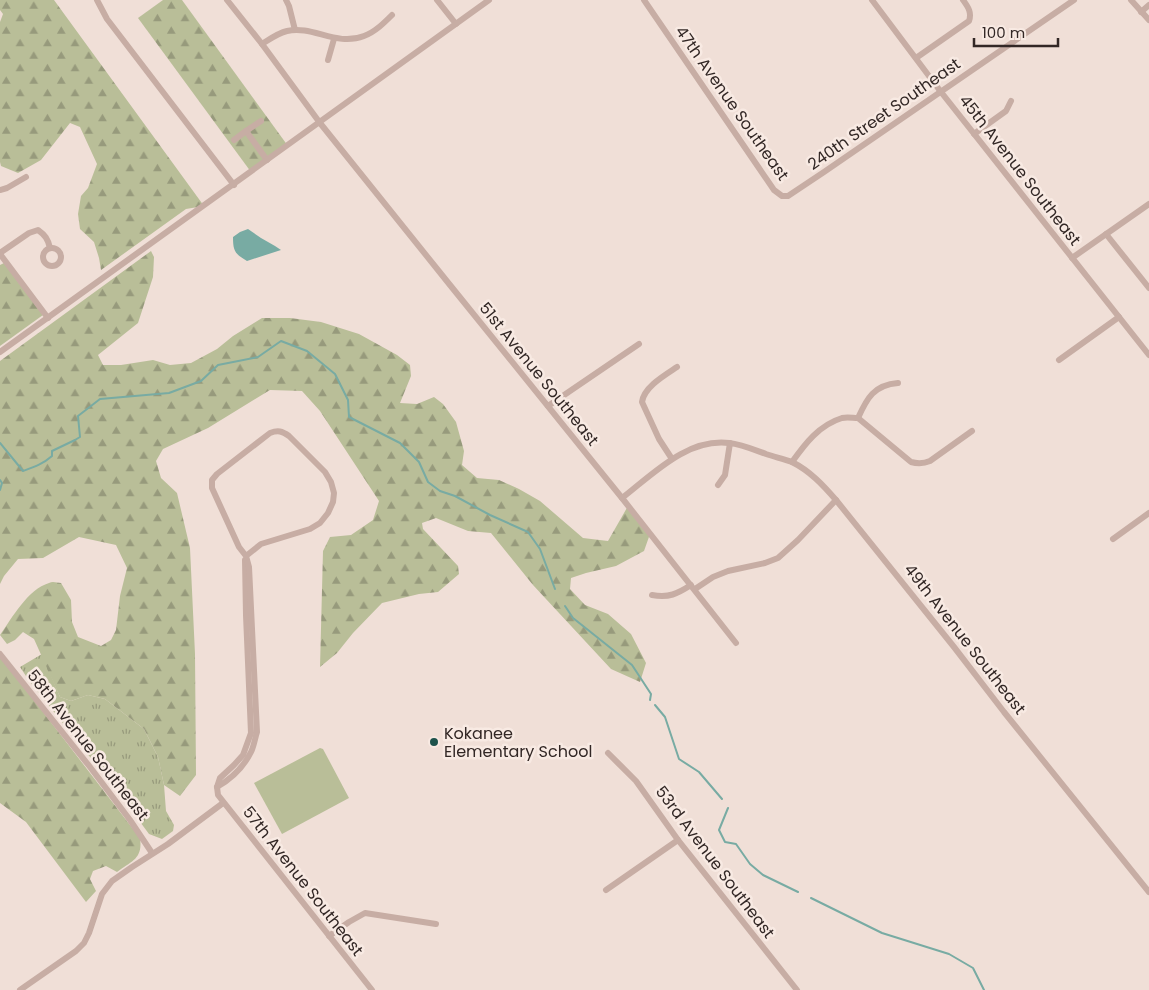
<svg xmlns="http://www.w3.org/2000/svg" width="1149" height="990" font-family="Poppins,sans-serif">
<defs>
<pattern id="grass-tufts" width="24" height="20" patternUnits="userSpaceOnUse" patternTransform="scale(1.25)"><rect width="24" height="20" fill="#b9be98"/><path d="M3 7l-1-3M5 7V3M7 7l1-3M15 17l-1-3M17 17v-4M19 17l1-3" fill="none" stroke="#979a7c"/></pattern>
<pattern id="forest-firs" width="22" height="20" patternUnits="userSpaceOnUse" patternTransform="scale(1.25)"><rect width="22" height="20" fill="#b9be98"/><path d="M5 1l3.5 6h-7zM16 11l3.5 6h-7z" fill="#979a7c"/></pattern>
</defs>
<rect width="100%" height="100%" fill="#f0dfd7"/>
<path fill="url(#grass-tufts)" d="M42,654L60,697L71,701L88,695L105,699L144,729L158,757L164,785L166,811L174,825L173,831L162,839L149,834L118,792L30,682L20,667Z"/>
<g fill="url(#forest-firs)">
<path d="M0,0H54L204,206L186,209L101,270L99,258L94,242L80,229L78,214L81,196L88,188L97,164L80,127L70,123L41,160L18,173L1,166L0,162V22L3,14L0,10Z"/>
<path d="M163,0H182L288,146L251,172L138,18Z"/>
<path d="M151,251L154,257L153,277L138,323L98,355L103,365H121L153,360L170,365L191,363L217,349L233,336L262,318H290L321,322L359,334L397,355L410,365L411,376L400,403L417,404L434,397L443,404L456,422L464,451L462,465L477,478L499,480L519,489L540,501L583,538L608,541L628,506L650,534L644,551L616,566L586,573L571,578L570,589L585,605L608,614L631,634L646,663L640,682L611,669L533,585L491,533L468,531L436,518L422,523L423,529L458,566L459,574L438,592L419,594L382,603L353,633L337,653L320,667L323,551L330,537L351,535L373,520L379,501L320,411L302,391L270,390L208,428L163,449L156,461L161,478L177,493L190,548L195,654L196,775L180,796L164,785L158,757L144,729L105,699L88,695L71,701L60,697L34,639L23,632L15,640L7,644L0,635C12,618 28,589 49,583C53,581 57,583 61,583L71,600L72,622L78,637L101,646L111,640L116,630L120,596L127,568L116,545L79,537L43,558L18,559L4,576L0,584V361Z"/>
<path d="M4,263L43,315L0,346V265Z"/>
<path d="M0,656L140,838C143,859 132,861 117,872L106,866L93,871L90,879L96,891L86,902L26,822L0,803Z"/>
</g>
<path fill="#b9be98" d="M320,748L323,749L349,798L282,834L254,783Z"/>
<path fill="#78aba3" d="M248,229L261,238L275,246L281,250L247,261C235,254 233,251 233,237L240,232Z"/>
<g fill="none" stroke-linecap="round" stroke-linejoin="round">
<g stroke="#78aba3" stroke-width="2">
<path d="M0,443L23,471C34,467 43,464 52,456V451L75,440L80,437L78,416L100,399L169,393L201,381L218,365L258,357L281,341L307,351L335,374L348,400L349,417L400,443L419,462L428,482L440,491L455,496L490,515L528,532L540,549L555,589"/>
<path d="M0,480L2,483L0,490"/>
<path d="M565,606L573,618L632,665L651,694L650,700"/>
<path d="M655,705L665,717L679,759L699,772L722,799"/>
<path d="M728,808L719,830L725,842L736,844L750,864L763,875L798,892"/>
<path d="M811,898L882,933L949,954L973,968L984,990"/>
</g>
<g stroke="#c7ada4" stroke-width="6">
<path d="M97,0L107,19L234,185"/>
<path d="M227,0L262,44L320,123L450,285L622,498L736,643"/>
<path d="M286,0L289,6L295,30"/>
<path d="M437,0L456,24"/>
<path d="M644,0L774,190L782,196H788L824,172L1074,0"/>
<path d="M872,0L941,92L1149,355"/>
<path d="M1131,0L1149,20"/>
<path d="M1141,12L1149,5"/>
<path d="M262,44C270,39 278,33 287,31C313,25 336,47 364,36C375,32 384,23 392,15"/>
<path d="M916,58L969,21C972,12 968,7 963,0"/>
<path d="M328,60L334,39"/>
<path d="M261,121L246,131L267,160"/>
<path d="M974,134L1006,111L1011,101"/>
<path d="M234,140L246,131"/>
<path d="M0,190L7,188L26,177"/>
<path d="M1106,234L1149,288"/>
<circle cx="52" cy="257" r="9"/>
<path d="M0,253L29,233L38,230C45,235 48,239 50,248"/>
<path d="M0,254L48,318"/>
<path d="M1072,258L1149,204"/>
<path d="M0,352L489,0"/>
<path d="M1059,360L1119,317"/>
<path d="M548,406L639,344"/>
<path d="M858,418L911,462C918,464 923,464 930,461L972,431"/>
<path d="M858,418C867,398 874,385 898,383"/>
<path d="M672,459L659,439L642,402C644,387 665,375 677,367"/>
<path d="M792,462C805,444 819,425 842,418C847,417 853,418 858,418"/>
<path d="M718,485L725,475L730,443"/>
<path d="M622,498C653,474 687,438 729,443C741,444 755,450 766,454C775,457 784,459 792,462C810,471 823,485 836,500L954,647L1004,712L1149,892"/>
<path d="M1113,539L1149,513"/>
<path d="M245,560L246,615L251,733L243,755L234,765L220,778L217,787L218,795L372,990"/>
<path d="M695,589L713,577L728,571L765,563L778,558L798,540L836,500"/>
<path d="M652,595C669,598 677,594 691,585"/>
<path d="M0,654L90,767L130,820L152,853"/>
<path d="M608,753L636,781L678,840L797,990"/>
<path d="M217,787C231,779 244,766 251,752C254,746 255,738 257,732L249,567L246,556L239,547L212,488V480L217,474L270,433C278,430 282,431 289,436L325,472L331,482L334,493L333,502L328,513L320,523L310,529L261,544L246,556"/>
<path d="M606,890L678,840"/>
<path d="M329,936L349,922L365,913L436,924"/>
<path d="M20,990L76,951L84,943L89,933L102,894L112,881L132,867L168,844L223,803"/>
</g>
</g>
<circle fill="#1d524b" stroke="#f8eae3" stroke-width="2" cx="434" cy="742" r="5"/>
<g text-anchor="middle" dominant-baseline="central" stroke-width="5" stroke-linejoin="round" paint-order="stroke">
<g font-size="16" fill="#322725" stroke="#f8eae3">
<text transform="translate(732 103) rotate(55)">47th Avenue Southeast</text>
<text transform="translate(884 114) rotate(-35)">240th Street Southeast</text>
<text transform="translate(1020 170) rotate(52)">45th Avenue Southeast</text>
<text transform="translate(539 374) rotate(51)">51st Avenue Southeast</text>
<text transform="translate(965 639) rotate(52)">49th Avenue Southeast</text>
<text transform="translate(88 745) rotate(52)">58th Avenue Southeast</text>
<text transform="translate(715 862) rotate(53)">53rd Avenue Southeast</text>
<text transform="translate(303 881) rotate(52)">57th Avenue Southeast</text>
</g>
<g font-size="16" fill="#322725" stroke="#f8eae3" text-anchor="start">
<text x="444" y="733">Kokanee<tspan x="444" dy="18">Elementary School</tspan></text>
</g>
</g>
<path d="M974 38v8h84v-8" fill="none" stroke="#322725" stroke-width="2.5"/>
<text x="982" y="38" font-size="15" fill="#322725" stroke="#f8eae3" stroke-width="4" paint-order="stroke">100 m</text>
</svg>
